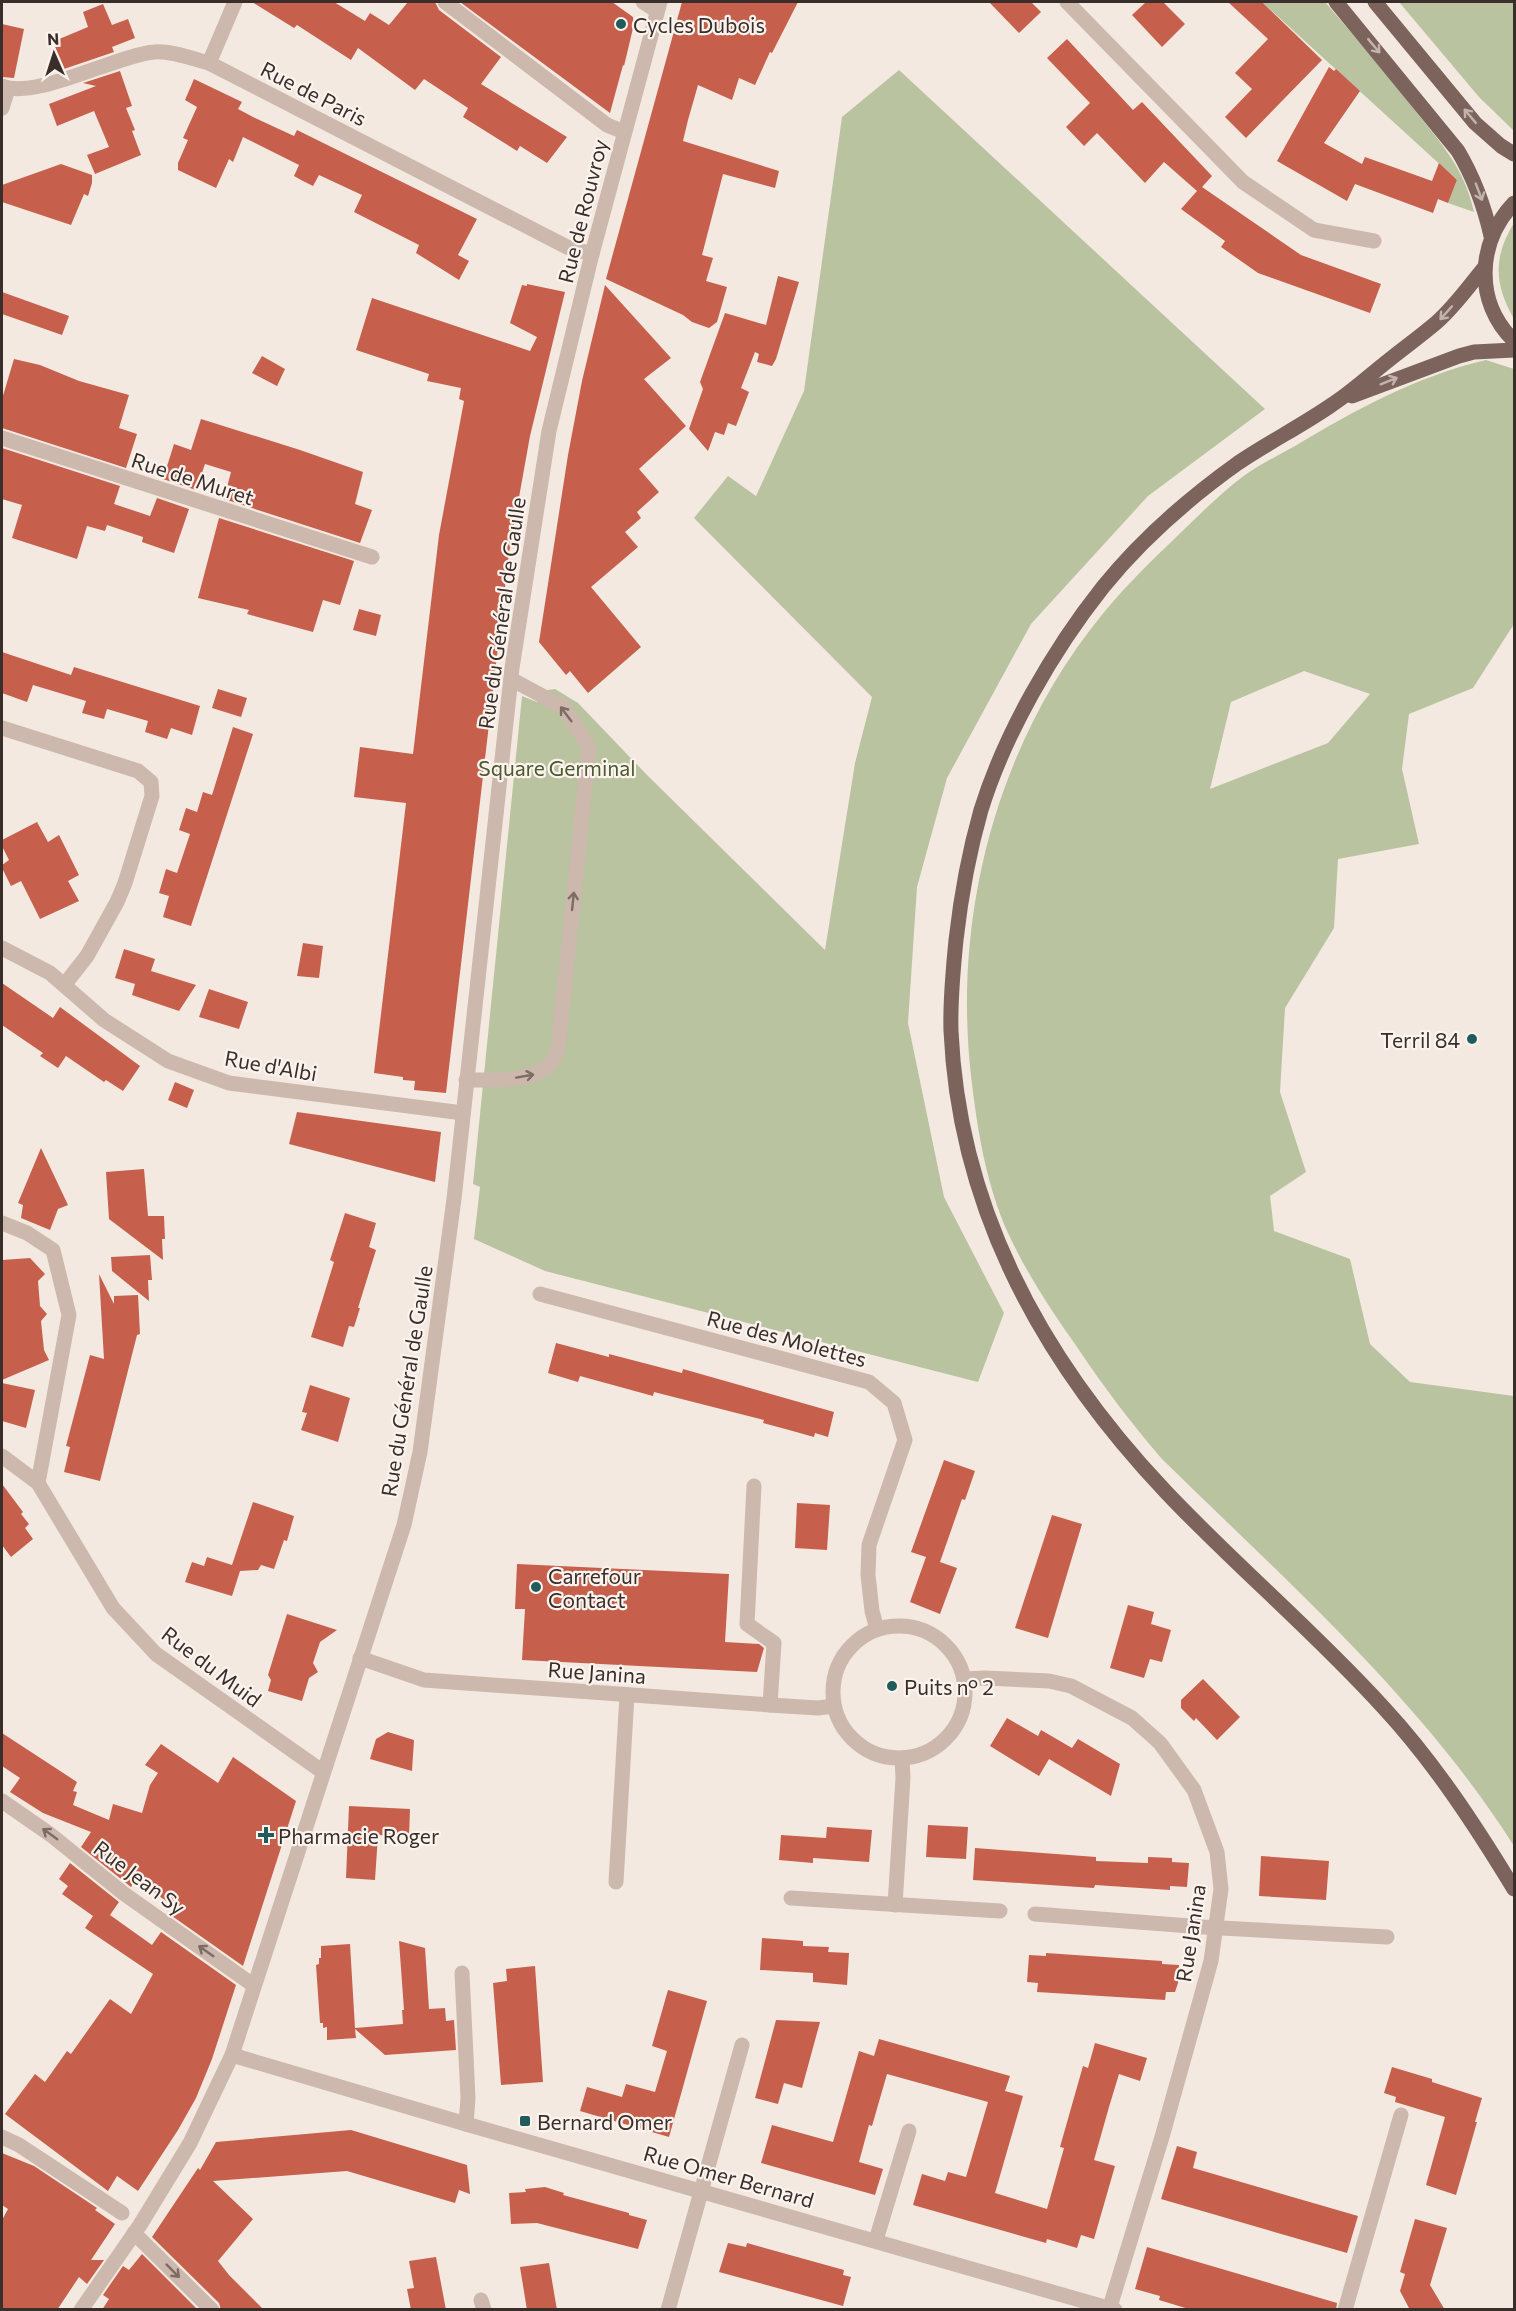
<svg xmlns="http://www.w3.org/2000/svg" width="1516" height="2311" font-family="Commissioner,sans-serif">
<rect width="100%" height="100%" fill="#f3e9e0"/>
<g fill="#bac3a0" fill-rule="evenodd">
<path d="M1262,2H1325C1355,37 1386,72 1414,109C1441,144 1464,167 1474,212L1448,203L1457,180Z"/>
<path d="M1399,2H1514V131L1479,97Z"/>
<path d="M899,70L1265,409L1148,496L1031,624L947,778L917,887L908,1023L944,1197L1004,1313L978,1382L545,1271L474,1239L480,1187L473,1184L522,696L537,702L539,691L555,689L578,703L647,775L825,950L855,763L872,697L694,518L728,476L756,496L804,391L842,117Z"/>
<path d="M1514,223V319C1494,284 1493,257 1514,223Z"/>
<path d="M1486,360L1514,369V624L1473,688L1409,714L1402,769L1419,844L1338,859L1334,928L1285,1008L1280,1092L1306,1172L1270,1196L1274,1231L1350,1259L1370,1344L1410,1382L1514,1396V1846C1420,1698 1286,1581 1162,1459C1131,1423 1103,1386 1077,1347C1051,1310 1027,1274 1008,1233C987,1186 978,1134 972,1084C951,919 996,745 1101,616C1121,591 1145,567 1168,545C1192,522 1215,498 1241,478C1257,466 1277,456 1295,446C1355,410 1417,376 1486,360ZM1304,671L1370,694L1328,743L1210,789L1231,702Z"/>
</g>
<g fill="#c6604c">
<path d="M252,2H334L365,21L370,13L389,25L408,2H435L439,10L501,57L481,84L567,137L547,163L520,146L517,151L463,117L468,108L424,79L415,90L358,48L351,60L297,25L294,28Z"/>
<path d="M460,2H612L633,17L634,24L624,66L623,65L610,113Z"/>
<path d="M682,2H798L772,53L770,52L755,85L739,78L732,100L698,85L688,120L683,141L779,171L775,188L723,174L702,255L713,258L706,281L727,287L717,322L709,328L692,322L683,315L606,279Z"/>
<path d="M989,2H1031L1041,12L1019,33Z"/>
<path d="M1146,2H1163L1185,24L1162,47L1132,15Z"/>
<path d="M1228,2H1262L1322,60L1246,138L1225,117L1252,89L1235,73L1268,39Z"/>
<path d="M103,4L112,25L128,19L135,38L112,47L114,52L64,69L52,42L88,27L83,12Z"/>
<path d="M2,24L24,29L14,78L2,77Z"/>
<path d="M1067,39L1133,110L1142,102L1212,176L1202,187L1301,255L1381,284L1370,313L1258,273L1221,247L1225,241L1181,209L1197,191L1164,162L1145,183L1097,133L1084,146L1066,127L1090,103L1047,58Z"/>
<path d="M1329,67L1334,71L1336,69L1360,91L1324,143L1362,164L1365,157L1432,181L1439,163L1457,180L1448,203L1438,199L1433,213L1355,184L1347,201L1277,161Z"/>
<path d="M120,71L132,106L126,108L135,130L132,131L141,155L95,174L87,155L109,147L94,111L57,126L49,104L96,86L83,83Z"/>
<path d="M194,79L242,102L238,109L253,117L294,136L297,130L477,219L458,255L469,261L459,280L416,253L419,245L354,212L362,195L319,175L313,186L303,181L294,176L299,165L243,137L233,162L229,159L216,188L178,170V163L188,140L183,138L197,107L185,100Z"/>
<path d="M61,164L92,175V183L88,196L84,194L71,225L2,202V185Z"/>
<path d="M778,276L799,282L776,359L772,366L757,362L759,354L755,352L741,388L749,392L736,426L728,423L724,435L715,432L708,451L689,429L703,389L700,382L725,313L766,325Z"/>
<path d="M527,284L565,292L530,436L509,553L446,1093L414,1090L415,1081L403,1080V1077L374,1073L406,803L354,797L360,747L413,754L439,535L464,401L459,399L461,388L427,381L429,374L356,350L372,298L530,351L537,337L510,323L522,285L527,286Z"/>
<path d="M605,285L671,358L644,379L686,426L639,469L659,492L637,512L641,518L625,532L638,547L591,587L641,647L588,693L570,671L566,675L539,642L568,455L582,381Z"/>
<path d="M2,292L69,316L62,335L2,314Z"/>
<path d="M262,356L285,369L277,386L252,373Z"/>
<path d="M14,359L40,365L79,381L129,395L119,428L137,434L126,468L2,428V399Z"/>
<path d="M201,419L300,450L363,472L355,504L372,510L360,543L224,499L231,472L205,464L196,490L163,479L174,444L191,450Z"/>
<path d="M2,448L120,486L114,504L150,516L157,498L189,509L174,553L142,542L143,537L107,525L105,531L87,526L77,559L12,538L22,505L2,499Z"/>
<path d="M219,518L354,561L340,605L323,600L313,632L247,614L249,610L198,598Z"/>
<path d="M359,609L381,615L376,636L353,630Z"/>
<path d="M2,652L71,675L74,667L200,706L192,735L171,728L167,739L145,732L148,721L107,709L104,719L82,713L86,701L33,685L27,702L2,693Z"/>
<path d="M218,689L247,698L241,717L212,708Z"/>
<path d="M233,727L253,734L191,926L163,917L169,896L159,893L166,869L177,873L190,834L179,830L186,808L197,812L203,792L212,795Z"/>
<path d="M37,822L48,842L59,835L79,875L68,881L79,901L40,919L21,881L11,886L2,868V865L9,860L2,846V840Z"/>
<path d="M303,943L323,946L319,978L297,976Z"/>
<path d="M124,949L155,959L151,971L196,985L179,1011L132,995L135,984L115,978Z"/>
<path d="M2,983L53,1018L60,1007L140,1066L123,1091L106,1080L104,1082L66,1056L58,1068L40,1056L43,1053L2,1025Z"/>
<path d="M209,989L248,1002L239,1029L199,1017Z"/>
<path d="M175,1082L194,1090L187,1108L168,1100Z"/>
<path d="M297,1112L441,1132L435,1182L289,1144Z"/>
<path d="M41,1148L68,1205L58,1209L50,1230L21,1218L23,1205L18,1203Z"/>
<path d="M144,1169L148,1216H164L165,1239H162L163,1260L109,1219L106,1172Z"/>
<path d="M345,1213L376,1223L369,1247L376,1250L358,1308H360L354,1327L349,1326L343,1347L311,1337L334,1262L330,1260Z"/>
<path d="M150,1255L152,1280H148L149,1301L112,1271L111,1257Z"/>
<path d="M30,1258L45,1274L38,1281L40,1306L47,1314L41,1321L44,1350L49,1360L2,1380V1260Z"/>
<path d="M99,1274L114,1304V1296L138,1295L140,1334L137,1335L100,1481L64,1472L70,1447L66,1446L90,1355L104,1359Z"/>
<path d="M556,1343L609,1357V1354L682,1373L683,1369L834,1412L828,1437L815,1433L814,1437L789,1430L763,1423L764,1420L654,1392L653,1396L580,1376L578,1382L548,1373Z"/>
<path d="M2,1383L35,1390L26,1428L2,1421Z"/>
<path d="M310,1385L350,1398L338,1442L301,1430L307,1413L302,1412Z"/>
<path d="M944,1460L975,1471L965,1500L962,1499L940,1562L957,1568L940,1614L910,1602L926,1557L911,1552Z"/>
<path d="M2,1484L23,1512L21,1514L29,1524L25,1528L33,1539L11,1557L2,1545Z"/>
<path d="M253,1502L294,1516L287,1541L284,1540L274,1569L261,1565L258,1570L240,1571L232,1596L185,1582L192,1562L204,1566L207,1557L232,1565Z"/>
<path d="M797,1503L830,1505L827,1550L795,1548Z"/>
<path d="M1052,1515L1082,1524L1048,1638L1015,1628Z"/>
<path d="M517,1564L729,1574L725,1642L759,1644L764,1648L757,1672L522,1660L525,1609H515Z"/>
<path d="M1128,1605L1154,1612L1151,1624L1171,1630L1162,1662L1150,1659L1144,1678L1110,1668Z"/>
<path d="M287,1614L337,1630L320,1642L313,1663L318,1672L309,1678L302,1701L268,1691L271,1680L268,1675Z"/>
<path d="M1203,1679L1240,1717L1217,1740L1196,1718L1194,1721L1181,1708V1700Z"/>
<path d="M1007,1718L1038,1736L1041,1730L1072,1748L1078,1739L1120,1764L1111,1796L1049,1759L1039,1776L990,1746Z"/>
<path d="M388,1732L414,1740L412,1771L370,1759L376,1739Z"/>
<path d="M2,1733L77,1782L73,1791L77,1792L73,1805L109,1820L113,1804L142,1813L150,1785L158,1773L145,1765L161,1744L218,1783L233,1757L296,1801L243,1966L172,1916L177,1909L136,1879L131,1887L81,1847L91,1832L43,1813L10,1792L20,1778L2,1766Z"/>
<path d="M349,1806L410,1809L409,1837L378,1835L375,1880L346,1878Z"/>
<path d="M928,1825L968,1827L966,1859L926,1857Z"/>
<path d="M827,1827L872,1830L869,1862L813,1858V1863L779,1860L781,1835L826,1838Z"/>
<path d="M975,1848L1096,1857V1861L1148,1863V1857L1172,1858V1862L1189,1863L1187,1887L1170,1886V1890L1095,1885L1094,1888L973,1880Z"/>
<path d="M1261,1856L1329,1861L1326,1900L1259,1896Z"/>
<path d="M70,1863L119,1902L110,1915L152,1945L161,1932L236,1985L212,2059L196,2098L178,2130L138,2191L117,2176L108,2191L5,2114L35,2074L45,2082L67,2051L71,2054L110,1999L131,2014L153,1974L85,1928L93,1916L62,1894L68,1886L59,1879Z"/>
<path d="M762,1938L803,1941V1946L829,1947L828,1952L849,1953L847,1985L813,1982V1973L760,1970Z"/>
<path d="M399,1941L425,1948L429,2009L445,2008L446,2021L454,2020L456,2050L385,2055L355,2029L356,2038L327,2040V2027L323,2028V2023H320L316,1965L319,1964V1958H321V1946L350,1944L355,2028L403,2024L402,2010H404Z"/>
<path d="M1046,1953L1162,1961V1964L1179,1965L1178,1983L1175,1992H1166L1165,2000L1037,1992L1038,1983L1027,1982L1029,1955L1046,1956Z"/>
<path d="M535,1966L543,2082L501,2085L493,1983L507,1981L506,1969Z"/>
<path d="M668,1990L707,2001L669,2137L580,2111L587,2087L622,2097L626,2084L655,2092L667,2051L652,2046Z"/>
<path d="M776,2020L820,2022L802,2088L784,2083L778,2104L755,2098Z"/>
<path d="M879,2039L1010,2076L1005,2091L1023,2096L995,2193L1047,2209L1064,2148L1060,2147L1083,2066L1088,2068L1095,2043L1147,2058L1140,2081L1119,2074L1109,2107L1094,2160L1115,2166L1094,2239L1081,2235L1077,2248L1047,2239L1046,2243L913,2205L922,2174L945,2181L948,2172L966,2177L988,2102L887,2074L872,2126L869,2125L859,2162L883,2169L875,2195L761,2163L772,2125L833,2142L859,2051L874,2056Z"/>
<path d="M1392,2067L1432,2079V2082L1482,2098L1475,2122H1477L1456,2195L1426,2185L1445,2117L1395,2102L1396,2097L1384,2093Z"/>
<path d="M351,2130L467,2165L470,2194L459,2190L455,2203L347,2171L213,2181L253,2219L218,2261L229,2275L264,2310H221L219,2303L152,2237L198,2168L200,2170L216,2142Z"/>
<path d="M1177,2146L1197,2152L1193,2168L1358,2216L1347,2253L1161,2199Z"/>
<path d="M2,2153L34,2166L97,2208L95,2210L115,2224L91,2260H104L87,2284L79,2277L57,2310H2V2220L8,2209L2,2205Z"/>
<path d="M545,2187L564,2193L563,2195L629,2213V2215L647,2220L638,2249L537,2223L511,2224L509,2193L526,2192L525,2189Z"/>
<path d="M1415,2219L1447,2228L1430,2285L1445,2310H1410L1400,2291L1405,2274L1400,2272Z"/>
<path d="M728,2243L746,2247L747,2243L844,2270L843,2275L851,2277L843,2306L719,2272Z"/>
<path d="M1147,2247L1337,2303L1336,2310H1192L1159,2300L1160,2296L1135,2289Z"/>
<path d="M142,2254L198,2310H102L109,2299L103,2295L123,2266L129,2270Z"/>
<path d="M436,2257L446,2310H411L407,2289L414,2288L409,2261Z"/>
<path d="M549,2263L557,2310H527L520,2267Z"/>
</g>
<g fill="none" stroke-linecap="round" stroke-linejoin="round">
<g stroke="#ccb8ac" stroke-width="15">
<path d="M445,2L607,125L624,132"/>
<path d="M643,2L657,11"/>
<path d="M1067,2L1243,182L1314,230L1374,241"/>
<path d="M209,63L235,2"/>
<path d="M2,86C36,100 114,56 154,52C169,50 194,59 209,63L567,247L592,254"/>
<path d="M2,108L8,89"/>
<path d="M2,438L372,557"/>
<path d="M2,728L138,771L151,782L152,796L125,883L117,902L87,956L65,984"/>
<path d="M2,948L50,973L104,1020L168,1061L229,1083L463,1113"/>
<path d="M466,1080C496,1079 548,1086 558,1049L589,747L563,707L511,679"/>
<path d="M2,1223L27,1233L53,1250L69,1315L38,1483"/>
<path d="M540,1294L869,1382L894,1403L905,1440L869,1545L868,1575L872,1611L877,1629"/>
<path d="M2,1456L38,1483L113,1608L156,1654L323,1772"/>
<path d="M754,1486L747,1624L774,1643L770,1705"/>
<circle cx="899" cy="1692" r="66"/>
<path d="M360,1658L424,1680L770,1705L818,1708L834,1706"/>
<path d="M965,1679L985,1678L1049,1681L1071,1686L1132,1718L1160,1743L1194,1790L1217,1852L1221,1889L1211,1961L1162,2137L1109,2310"/>
<path d="M2,1801L51,1835L123,1893L253,1985"/>
<path d="M616,1882L627,1695"/>
<path d="M791,1898L1000,1911"/>
<path d="M895,1905L903,1778L902,1759"/>
<path d="M1035,1914L1203,1927L1387,1937"/>
<path d="M462,1973L468,2098L466,2124"/>
<path d="M232,2055L466,2124L1115,2310"/>
<path d="M2,2137L19,2145L122,2213"/>
<path d="M134,2233L212,2310"/>
<path d="M876,2240L909,2131"/>
<path d="M481,2300L484,2310"/>
<path d="M81,2310L140,2225L190,2143L232,2055L404,1525L420,1452L454,1199L512,668L549,431L592,254L660,2"/>
<path d="M668,2310L742,2045"/>
<path d="M1345,2310L1401,2115"/>
</g>
<g stroke="#7c645c" stroke-width="15">
<path d="M1336,2L1458,151C1474,178 1484,205 1491,236"/>
<path d="M1375,2L1475,123L1501,146L1514,154"/>
<path d="M1514,203C1477,242 1474,302 1514,341"/>
<path d="M1484,268C1469,286 1455,306 1437,322C1422,335 1405,347 1389,360C1371,374 1353,391 1333,404C1303,425 1269,442 1238,463C1189,498 1141,540 1103,587C1053,650 1005,733 981,810C969,852 961,896 956,940C953,970 950,1001 951,1031C959,1211 1044,1363 1166,1492C1236,1566 1315,1632 1383,1707C1434,1762 1475,1825 1514,1889"/>
<path d="M1352,396L1459,356L1474,352L1514,350"/>
</g>
</g>
<defs><path id="oneway-shaft" d="M-6 0H5M1.5-3L5.5 0L1.5 3" fill="none" stroke-width="1.6" stroke-linecap="round" stroke-linejoin="round" transform="scale(1.5)"/></defs>
<g stroke="#c2b3ac">
<use href="#oneway-shaft" transform="translate(1374 46) rotate(50)"/>
<use href="#oneway-shaft" transform="translate(1470 116) rotate(-130)"/>
<use href="#oneway-shaft" transform="translate(1479 192) rotate(69)"/>
<use href="#oneway-shaft" transform="translate(1446 313) rotate(132)"/>
<use href="#oneway-shaft" transform="translate(1389 381) rotate(-22)"/>
</g>
<g stroke="#7c6c65">
<use href="#oneway-shaft" transform="translate(566 714) rotate(-127)"/>
<use href="#oneway-shaft" transform="translate(573 901) rotate(-84)"/>
<use href="#oneway-shaft" transform="translate(525 1076) rotate(-10)"/>
<use href="#oneway-shaft" transform="translate(50 1834) rotate(-144)"/>
<use href="#oneway-shaft" transform="translate(206 1951) rotate(-145)"/>
<use href="#oneway-shaft" transform="translate(173 2271) rotate(45)"/>
</g>
<g fill="#1f5c5b" stroke="#fbf3ed" stroke-width="2">
<circle cx="621" cy="24" r="6"/>
<circle cx="1472" cy="1039" r="6"/>
<circle cx="536" cy="1587" r="6"/>
<circle cx="892" cy="1686" r="6"/>
<path d="M263 1826h6v6h6v6h-6v6h-6v-6h-6v-6h6z"/>
<rect x="519" y="2115" width="12" height="12" rx="3"/>
</g>
<g text-anchor="middle" dominant-baseline="central" stroke-width="4.5" stroke-linejoin="round" paint-order="stroke">
<g font-size="21" fill="#3a2e2b" stroke="#fbf3ed" text-anchor="start">
<text x="633" y="24">Cycles Dubois</text>
<text x="1460" y="1039" text-anchor="end">Terril 84</text>
<text x="548" y="1575">Carrefour<tspan x="548" dy="24">Contact</tspan></text>
<text x="904" y="1686">Puits n° 2</text>
<text x="278" y="1835">Pharmacie Roger</text>
<text x="537" y="2121">Bernard Omer</text>
</g>
<g font-size="21" fill="#3a2e2b" stroke="#fbf3ed">
<text transform="translate(314 93) rotate(27)">Rue de Paris</text>
<text transform="translate(582 211) rotate(-76)">Rue de Rouvroy</text>
<text transform="translate(193 478) rotate(18)">Rue de Muret</text>
<text transform="translate(501 613) rotate(-82)">Rue du Général de Gaulle</text>
<text transform="translate(271 1065) rotate(10)">Rue d'Albi</text>
<text transform="translate(787 1338) rotate(15)">Rue des Molettes</text>
<text transform="translate(406 1381) rotate(-81)">Rue du Général de Gaulle</text>
<text transform="translate(212 1666) rotate(37)">Rue du Muid</text>
<text transform="translate(597 1672) rotate(4)">Rue Janina</text>
<text transform="translate(140 1877) rotate(37)">Rue Jean Sy</text>
<text transform="translate(1190 1933) rotate(-81)">Rue Janina</text>
<text transform="translate(729 2176) rotate(16)">Rue Omer Bernard</text>
</g>
<g font-size="21" fill="#4c592e" stroke="#fbf3ed">
<text x="557" y="767">Square Germinal</text>
</g>
</g>
<rect width="1516" height="2311" fill="none" stroke="#3a2e2b" stroke-width="6"/>
<g transform="translate(54 54) rotate(357)" stroke="#fbf3ed" stroke-width="4.5" paint-order="stroke">
<path d="M0-4.5L10 22L0 15L-10 22Z" fill="#3a2e2b"/>
<text y="-9" font-size="16" font-weight="bold" text-anchor="middle" fill="#3a2e2b">N</text>
</g>
</svg>
